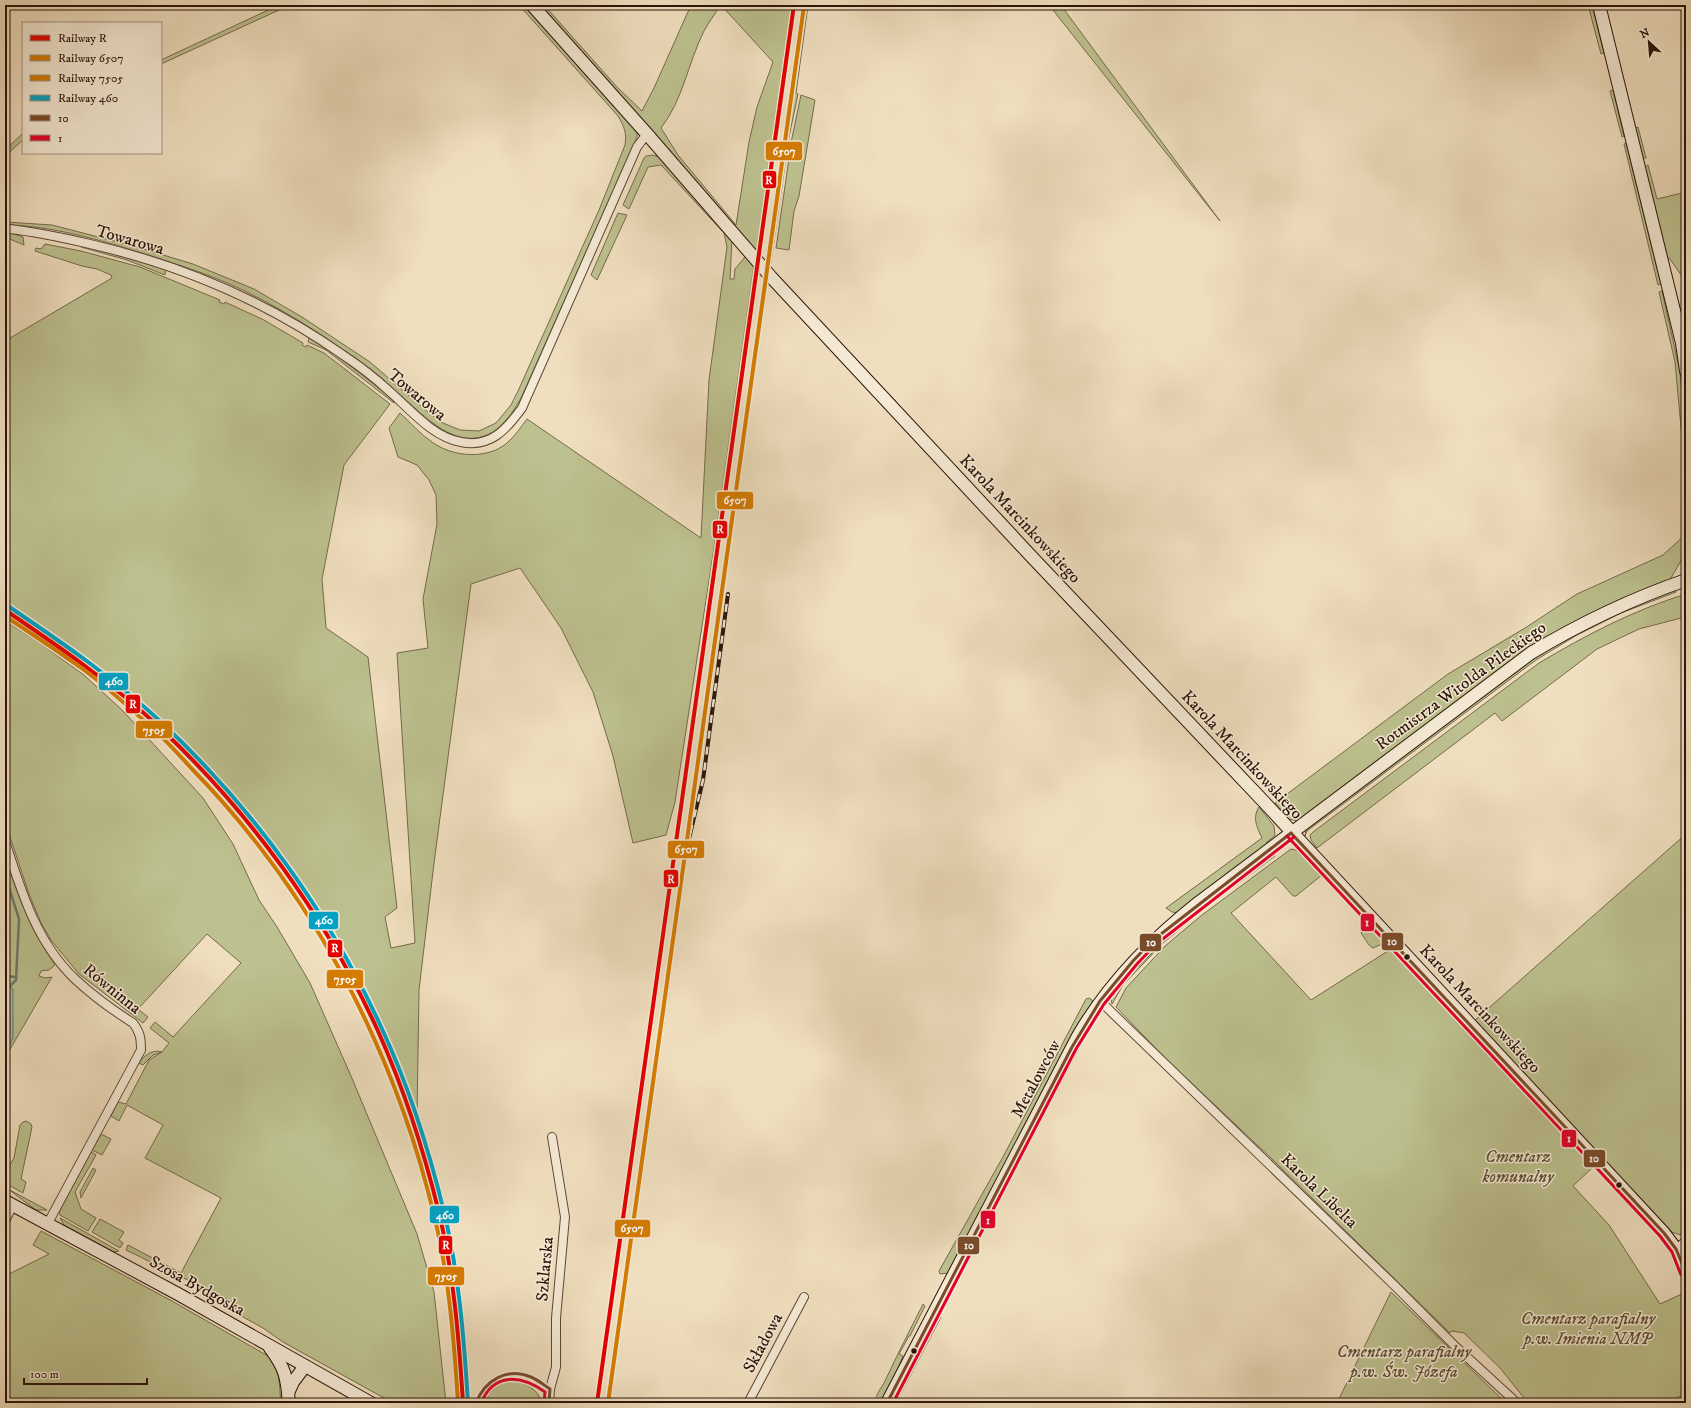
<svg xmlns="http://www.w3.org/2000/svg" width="1691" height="1408" font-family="'IM FELL DW Pica',serif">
<rect width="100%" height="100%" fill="#f0dfbf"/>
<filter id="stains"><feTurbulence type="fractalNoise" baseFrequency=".005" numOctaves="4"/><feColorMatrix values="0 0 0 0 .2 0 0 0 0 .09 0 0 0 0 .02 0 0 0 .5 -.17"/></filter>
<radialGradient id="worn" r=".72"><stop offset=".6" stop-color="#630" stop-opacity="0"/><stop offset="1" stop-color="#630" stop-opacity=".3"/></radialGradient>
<g fill="#bdc18f" stroke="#746a4c">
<path d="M279,5H290L161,64V60Z"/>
<path d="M519,5H527L637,128V137L522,396C508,422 490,446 456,436C438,430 422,414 407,401C391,387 376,372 358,360C317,331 272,302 225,282C191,268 155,257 119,246C84,236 46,226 9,225L8,232L23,237L24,245L5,237L6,222L52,225L137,247L193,264L254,289L302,317L370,362L429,413L443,423L460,430L479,431L496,423L511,405L518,391L599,210L625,145C627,133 624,126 618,116Z"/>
<path d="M537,5H544L617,87L642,111L654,88L691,5H721C715,14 709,22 704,31C688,63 683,100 661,128L678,155L736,225L749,142L757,107L773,62L721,5H791L756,254Z"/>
<path d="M803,5H808L796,93L798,94L789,137L770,269L765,264Z"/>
<path d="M1049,5H1076L1063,8L1220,221Z"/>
<path d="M1588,5H1592L1604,53L1601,54Z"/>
<path d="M1613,90L1624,136L1622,137L1610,91Z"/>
<path d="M801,95L815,100L799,196L794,211L789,250L776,248L792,138Z"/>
<path d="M1638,127L1646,158H1640L1633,129Z"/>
<path d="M23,133V140L5,156V150Z"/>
<path d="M1626,143L1661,284L1658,285L1624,144Z"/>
<path d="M653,155L659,157L661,159L663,158L732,239L730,279H734L735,269L745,257L754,265L714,548L675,802L666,835L633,843L613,756L593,692L561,628L520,568L471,584L434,863L419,990L417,1117L387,1042L361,987L321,917L252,819L219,780L178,740L124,692L51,635L5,605V341L112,278L111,275L97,269L82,266L35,251L36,248L41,249L45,244L81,251L140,267L220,300L219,302L224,304L225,302L264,320L303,343L302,345L306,347L307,345L324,353L390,404L344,465L322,579L326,628L368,657L397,908L385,917L391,948L415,943L397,653L428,648L423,599L437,524L436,495L429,480L417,465L398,457L389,428L400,413C410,422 420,434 432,442C452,457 487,460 507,443C515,436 521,427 527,419L701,538L709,380L727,247L724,233L661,165L648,167L629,209L623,205L644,158L646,156Z"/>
<path d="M1648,165L1657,199L1686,192V282L1670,259L1666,257L1642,169Z"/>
<path d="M618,213L627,215L597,280L591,275Z"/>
<path d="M82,245L166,269L165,275L127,260L81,247Z"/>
<path d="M1662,291L1680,372L1686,441V482L1675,362L1659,292Z"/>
<path d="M309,338C340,356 366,378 393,400L394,403L326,350L308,342Z"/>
<path d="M1686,534V552L1671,578L1672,580L1606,606L1298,821L1288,819L1281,814L1283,812L1275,803L1448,674L1525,628L1577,594L1663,555Z"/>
<path d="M1675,588L1676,592L1621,613L1577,635L1536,660L1307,831L1305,836L1306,828L1533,657L1574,632Z"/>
<path d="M1686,594V622L1685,617L1639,629L1597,649L1502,721L1495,713L1317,848L1311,840L1310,835L1313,832L1539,663C1586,635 1634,610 1686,594Z"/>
<path d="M5,621L38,642L84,675L123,711L203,798L233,844L259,900L277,927L310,983L351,1076L417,1234L434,1292L446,1403H393L283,1342L263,1328L234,1312L237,1304L126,1250L128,1245L181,1273L221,1198L145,1158L163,1125L127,1105L119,1121L111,1116L118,1102L126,1104L149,1060L162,1052L153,1055L143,1065L139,1063C144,1055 153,1049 162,1052L169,1043L150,1028L155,1022L173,1037L241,963L207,934L138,1009L148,1017L143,1023L79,974L51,940L41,923L29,894L5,822Z"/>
<path d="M1259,807L1274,826L1275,835L1267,842L1266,846L1179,913L1172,912L1166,908L1262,838C1257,827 1252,818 1259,807Z"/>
<path d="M1686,834V1232L1680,1235L1672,1232L1474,1021Z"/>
<path d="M1291,849L1296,850L1322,875L1296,896H1293L1276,877L1231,913L1311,1000L1391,949L1452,1017L1593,1167L1573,1186L1609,1225L1660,1304L1684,1293L1686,1303V1394L1663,1403H1528L1500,1368L1464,1333L1452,1331L1450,1333L1272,1159L1166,1059L1116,1007L1126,988L1165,946L1202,915Z"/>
<path d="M1273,852L1275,856L1200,912L1162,944L1123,985L1112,1004L1111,999L1112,994L1169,932Z"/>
<path d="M5,857C18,896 30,929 54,963V966L49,970L41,971L39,976L45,978L52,977L5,1058Z"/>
<path d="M1369,926L1384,943L1373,948L1369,945L1361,933Z"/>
<path d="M1089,998L1092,1000V1003L948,1273L940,1274L939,1271L1004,1155L1086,999Z"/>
<path d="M26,1121L31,1124L32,1127L21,1179L26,1182L23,1193L5,1183V1173L14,1158L20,1125L23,1122Z"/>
<path d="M101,1134L111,1139L102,1155L92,1150Z"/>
<path d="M91,1152L96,1155L75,1192L81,1209L96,1218L88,1231L60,1215L59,1212Z"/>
<path d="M93,1168L96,1170L81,1198L80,1192Z"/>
<path d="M8,1189L47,1210H36Z"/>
<path d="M60,1218L119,1251L114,1252L64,1225Z"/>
<path d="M100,1219L124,1232L119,1240L123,1243L120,1248L92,1232Z"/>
<path d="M41,1231L172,1301L268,1356C281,1367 279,1387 281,1403H5V1276L49,1254L33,1245Z"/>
<path d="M1391,1292L1506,1403H1337Z"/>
<path d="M923,1304L925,1306L910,1336H909L899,1354L903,1356L895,1377L881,1403H875C876,1393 881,1389 885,1381C897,1355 910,1330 923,1304Z"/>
<path d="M938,1313L941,1317L896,1403H893Z"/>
<path d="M511,1381C525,1382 538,1389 542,1403H484C490,1391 497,1383 511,1381Z"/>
</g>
<path fill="#9abdaf" stroke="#6e796d" d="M5,983L13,989V1038L7,1050H5Z"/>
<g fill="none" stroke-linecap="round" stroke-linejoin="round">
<g stroke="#6e796d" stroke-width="2.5">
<path d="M5,875L19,919L16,980L10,986"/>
<path d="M5,976L16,977"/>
</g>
<defs>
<g id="street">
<path d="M10,229C37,232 64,238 90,244C181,265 266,301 343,355C358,365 374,377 388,390C409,408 432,437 461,442C490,448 506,430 522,408L637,147L647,134"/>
<path d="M5,841C21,890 36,942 75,979C91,994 114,1011 133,1023C140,1032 141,1038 141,1050L48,1223"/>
<path d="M1100,1001L1394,1285L1456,1347L1517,1403"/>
<path d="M5,1221L13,1205"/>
<path d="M1676,1249L1686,1241"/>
<path d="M549,1403L550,1389L556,1367V1318L565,1217L552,1137"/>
<path d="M748,1403L804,1297"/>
</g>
<g id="secondary">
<path d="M532,5L647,134L771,277L1030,555L1265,803L1664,1233L1676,1249L1686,1273"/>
<path d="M1599,5L1682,343L1686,371"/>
<path d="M5,1201L178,1294L371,1403"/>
<path d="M270,1348C285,1368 287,1377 289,1403"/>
<path d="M288,1393L293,1382L305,1366"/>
<path d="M887,1403L1078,1036C1109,983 1150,941 1198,903L1531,653C1581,623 1631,599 1686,580"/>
</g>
</defs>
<use href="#street" stroke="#5c4636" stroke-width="10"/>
<use href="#secondary" stroke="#2b1309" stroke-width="14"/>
<use href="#street" stroke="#f5ead5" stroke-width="8"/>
<use href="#secondary" stroke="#f5ead5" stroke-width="12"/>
<defs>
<path id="rail" d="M609,1403L687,847L703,780L728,594"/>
</defs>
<use href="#rail" stroke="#2b1309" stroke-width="4"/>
<use href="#rail" stroke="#f5ead5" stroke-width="2.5" stroke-dasharray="8" stroke-linecap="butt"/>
<defs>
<g id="bus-1">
<path d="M1291,833L1664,1233L1676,1249L1686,1273"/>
<path d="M476,1403C485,1380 507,1367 531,1377C538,1380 544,1385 550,1389L549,1403"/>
<path d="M887,1403L1072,1047L1100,1001L1133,961L1152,941L1291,833"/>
</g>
<g id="bus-2">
<path d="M1287,836L1660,1236L1672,1252L1681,1275"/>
<path d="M481,1403C494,1372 521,1375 545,1392L544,1403"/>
<path d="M893,1403L1076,1049L1104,1004L1137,964L1155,945L1294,837"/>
</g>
</defs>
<use href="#bus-1" stroke="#f5ead5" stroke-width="6"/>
<use href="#bus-2" stroke="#f5ead5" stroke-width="6"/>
<use href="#bus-1" stroke="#7a4b2a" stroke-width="3"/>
<use href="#bus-2" stroke="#e4002b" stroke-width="3"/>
<defs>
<g id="rail-1">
<path d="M5,610C58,646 111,682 158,726C249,811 326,917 378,1031C404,1089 424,1151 439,1213C454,1275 459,1340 463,1403"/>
<path d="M597,1403L794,5"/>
</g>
<path id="rail-2" d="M608,1403L804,6"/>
<path id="rail-3" d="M5,616C30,633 55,649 80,667C105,685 129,707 152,728C167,741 179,755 192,769C312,892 394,1048 434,1215C449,1276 454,1340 458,1403"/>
<path id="rail-4" d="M8,606C61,642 114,678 161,722C253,808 330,914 382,1029C409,1087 429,1150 444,1212C459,1274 464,1339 468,1403"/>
</defs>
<use href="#rail-1" stroke="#f5ead5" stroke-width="7"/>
<use href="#rail-2" stroke="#f5ead5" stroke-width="7"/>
<use href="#rail-3" stroke="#f5ead5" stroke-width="7"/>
<use href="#rail-4" stroke="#f5ead5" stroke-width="7"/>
<use href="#rail-1" stroke="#e50000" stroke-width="4"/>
<use href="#rail-2" stroke="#d57b02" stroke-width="4"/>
<use href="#rail-3" stroke="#d57b02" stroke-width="4"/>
<use href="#rail-4" stroke="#02a2c4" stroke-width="4"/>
</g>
<g fill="#2b1309" stroke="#f5ead5" stroke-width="1.5">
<circle cx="1407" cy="957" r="3.5"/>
<circle cx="1619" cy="1185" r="3.5"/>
<circle cx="914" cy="1351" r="3.5"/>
</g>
<g text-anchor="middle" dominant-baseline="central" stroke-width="3" stroke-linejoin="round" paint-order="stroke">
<g font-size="17" fill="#2b1309" stroke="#f5ead5">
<text transform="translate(130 240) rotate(16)">Towarowa</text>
<text transform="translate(417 395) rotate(40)">Towarowa</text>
<text transform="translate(1020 519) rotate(47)">Karola Marcinkowskiego</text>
<text transform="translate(1461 686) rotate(-36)">Rotmistrza Witolda Pileckiego</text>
<text transform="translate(1242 755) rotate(47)">Karola Marcinkowskiego</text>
<text transform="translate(112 989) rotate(39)">Równinna</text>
<text transform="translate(1480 1009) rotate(47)">Karola Marcinkowskiego</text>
<text transform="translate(1036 1079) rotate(-62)">Metalowców</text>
<text transform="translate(1319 1191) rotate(44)">Karola Libelta</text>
<text transform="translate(545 1269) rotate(-85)">Szklarska</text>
<text transform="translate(197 1286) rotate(29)">Szosa Bydgoska</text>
<text transform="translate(763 1343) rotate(-62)">Składowa</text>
</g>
<g font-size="17" font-style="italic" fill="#5e5038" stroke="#f5ead5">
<text x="1518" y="1157">Cmentarz<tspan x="1518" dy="20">komunalny</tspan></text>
<text x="1588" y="1319">Cmentarz parafialny<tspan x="1588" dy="20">p.w. Imienia NMP</tspan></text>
<text x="1404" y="1352">Cmentarz parafialny<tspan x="1404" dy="20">p.w. Św. Józefa</tspan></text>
</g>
</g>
<g stroke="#f5ead5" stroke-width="1.5">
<rect x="765" y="141" width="38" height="20" rx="4" fill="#d57b02"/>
<rect x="762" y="170" width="15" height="19" rx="4" fill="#e50000"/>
<rect x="716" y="491" width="38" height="19" rx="4" fill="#d57b02"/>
<rect x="712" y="520" width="16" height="19" rx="4" fill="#e50000"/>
<rect x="98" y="672" width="31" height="19" rx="4" fill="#02a2c4"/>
<rect x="125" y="694" width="16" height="20" rx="4" fill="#e50000"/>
<rect x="135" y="720" width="38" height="19" rx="4" fill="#d57b02"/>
<rect x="667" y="840" width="38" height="19" rx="4" fill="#d57b02"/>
<rect x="663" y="869" width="16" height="19" rx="4" fill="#e50000"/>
<rect x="308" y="911" width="31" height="19" rx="4" fill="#02a2c4"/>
<rect x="1360" y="913" width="15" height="19" rx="4" fill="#e4002b"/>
<rect x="1381" y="932" width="23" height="19" rx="4" fill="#7a4b2a"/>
<rect x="1139" y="933" width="23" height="19" rx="4" fill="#7a4b2a"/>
<rect x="327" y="939" width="16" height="19" rx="4" fill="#e50000"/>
<rect x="326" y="969" width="38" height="20" rx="4" fill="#d57b02"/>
<rect x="1561" y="1129" width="16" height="19" rx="4" fill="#e4002b"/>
<rect x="1583" y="1149" width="23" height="19" rx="4" fill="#7a4b2a"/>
<rect x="429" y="1205" width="31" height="19" rx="4" fill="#02a2c4"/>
<rect x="980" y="1210" width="16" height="19" rx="4" fill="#e4002b"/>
<rect x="614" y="1219" width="37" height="19" rx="4" fill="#d57b02"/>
<rect x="438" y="1235" width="15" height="20" rx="4" fill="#e50000"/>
<rect x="957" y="1236" width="23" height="19" rx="4" fill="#7a4b2a"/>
<rect x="427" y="1266" width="38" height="20" rx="4" fill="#d57b02"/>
</g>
<g font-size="11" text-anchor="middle" font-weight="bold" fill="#fff">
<text x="784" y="155">6507</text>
<text x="769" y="184">R</text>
<text x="735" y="504">6507</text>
<text x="720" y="533">R</text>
<text x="114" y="685">460</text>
<text x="133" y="708">R</text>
<text x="154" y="734">7505</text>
<text x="686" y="853">6507</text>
<text x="671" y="883">R</text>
<text x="324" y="924">460</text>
<text x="1367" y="926">1</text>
<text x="1392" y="945">10</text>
<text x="1151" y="946">10</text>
<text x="335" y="952">R</text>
<text x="345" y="983">7505</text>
<text x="1569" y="1142">1</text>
<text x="1594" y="1162">10</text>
<text x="445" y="1219">460</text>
<text x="988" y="1224">1</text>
<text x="632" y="1232">6507</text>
<text x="446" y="1249">R</text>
<text x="969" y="1249">10</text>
<text x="446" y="1280">7505</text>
</g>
<rect width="1691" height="1408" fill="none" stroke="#f0dfbf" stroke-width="20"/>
<rect x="6" y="6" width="1679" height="1396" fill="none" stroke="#2b1309" stroke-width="2"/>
<rect x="10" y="10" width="1671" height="1388" fill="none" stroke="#2b1309"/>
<rect x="22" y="22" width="140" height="132" fill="#f5ead5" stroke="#a49483"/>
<rect x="30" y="35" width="20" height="6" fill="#e50000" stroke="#a49483"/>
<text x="58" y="42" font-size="12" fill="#2b1309">Railway R</text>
<rect x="30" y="55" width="20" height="6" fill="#d57b02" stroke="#a49483"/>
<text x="58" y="62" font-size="12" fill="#2b1309">Railway 6507</text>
<rect x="30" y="75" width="20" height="6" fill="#d57b02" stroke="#a49483"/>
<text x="58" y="82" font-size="12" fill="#2b1309">Railway 7505</text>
<rect x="30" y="95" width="20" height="6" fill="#02a2c4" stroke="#a49483"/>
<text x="58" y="102" font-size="12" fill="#2b1309">Railway 460</text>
<rect x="30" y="115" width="20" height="6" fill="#7a4b2a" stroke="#a49483"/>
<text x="58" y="122" font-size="12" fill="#2b1309">10</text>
<rect x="30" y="135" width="20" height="6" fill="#e4002b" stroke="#a49483"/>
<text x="58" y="142" font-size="12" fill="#2b1309">1</text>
<g transform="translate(1649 42) rotate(334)" stroke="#f5ead5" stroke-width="3" paint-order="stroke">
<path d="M0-3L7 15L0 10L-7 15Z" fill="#2b1309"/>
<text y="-6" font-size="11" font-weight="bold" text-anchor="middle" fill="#2b1309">N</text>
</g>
<path d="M24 1378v6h123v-6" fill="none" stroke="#2b1309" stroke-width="2"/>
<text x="30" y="1378" font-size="12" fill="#2b1309" stroke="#f5ead5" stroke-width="3" paint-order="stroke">100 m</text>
<rect width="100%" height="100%" filter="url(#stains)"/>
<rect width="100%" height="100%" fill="url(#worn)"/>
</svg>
